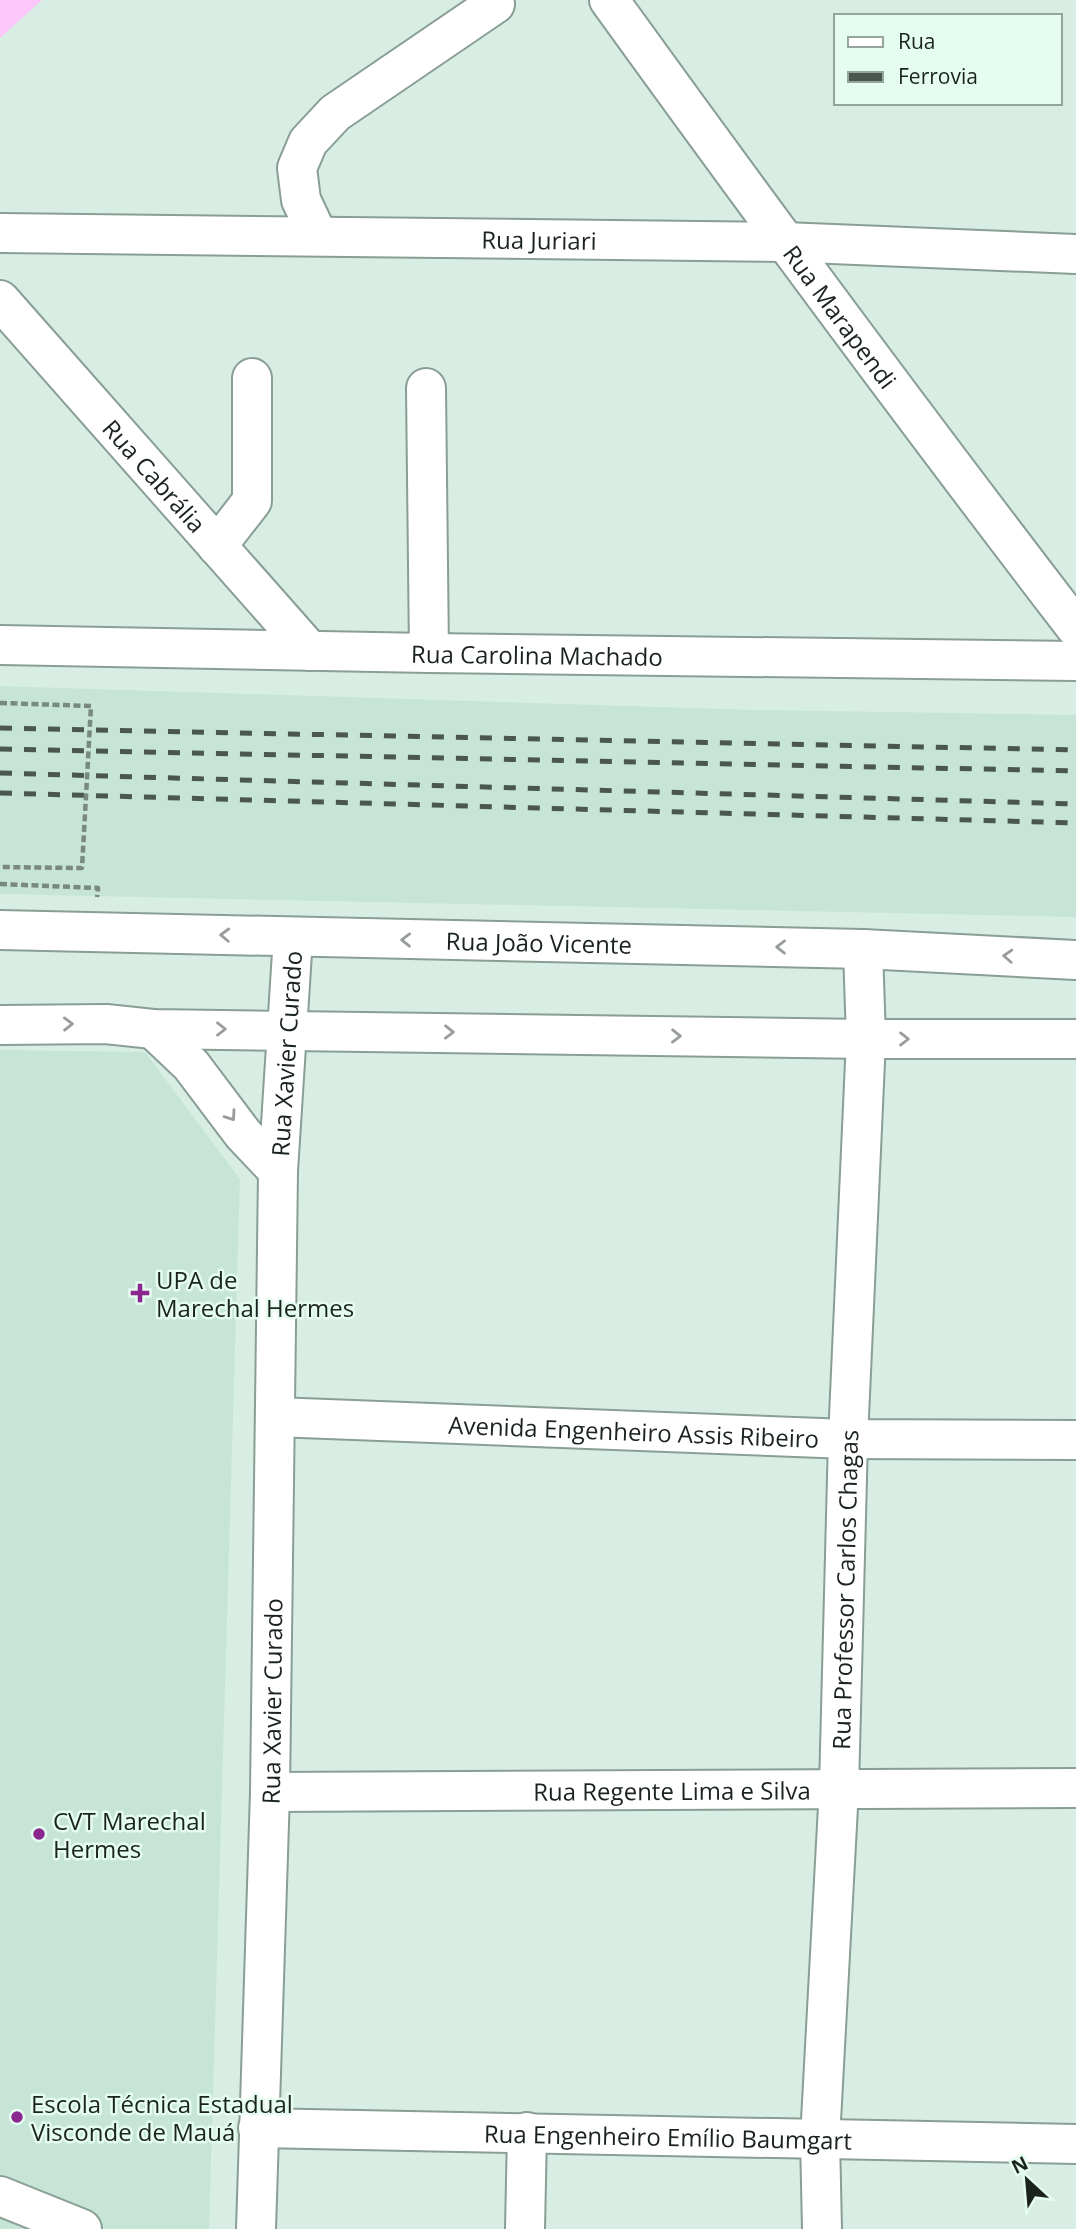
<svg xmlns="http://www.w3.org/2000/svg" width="1076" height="2229" font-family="'Open Sans',sans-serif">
<rect width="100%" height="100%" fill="#d8eee4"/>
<g fill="#c6e5d7">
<path d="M0,686L755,710L1076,715V917L0,894Z"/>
<path d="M0,1050L145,1052L240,1179L209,2229H0Z"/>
</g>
<path fill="#fbc6fa" d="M0,0H42L0,38Z"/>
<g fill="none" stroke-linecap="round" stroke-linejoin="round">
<defs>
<g id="minor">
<path id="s1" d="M609,0C762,212 917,421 1076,628"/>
<path id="s2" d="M0,233L784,242L1076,254"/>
<path d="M318,236L301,200L297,168L308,142L335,113L495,4"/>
<path id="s3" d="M0,300L310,651"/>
<path d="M426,388L429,653"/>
<path d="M217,546L252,501V378"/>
<path id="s4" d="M0,645L429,653L1076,661"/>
<path id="s5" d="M275,1417L848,1439L1076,1440"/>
<path id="s6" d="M270,1792L1076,1788"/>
<path id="s7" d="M258,2128L1076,2144"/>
<path d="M0,2196L82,2229"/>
<path d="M525,2229L527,2132"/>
<path id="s8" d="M822,2229L820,2139L839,1788L848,1439L866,1039L863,949"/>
</g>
<g id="major">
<path id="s9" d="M0,930L863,949L1076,960"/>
<path d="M0,1025L106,1024L153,1029L866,1039H1076"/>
<path d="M153,1029L191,1065L243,1134L278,1171"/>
<path id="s10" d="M256,2229L270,1792L278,1171L293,937"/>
</g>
</defs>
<use href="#minor" stroke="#899e94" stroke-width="42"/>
<use href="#major" stroke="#899e94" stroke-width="42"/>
<path stroke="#798881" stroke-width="4.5" stroke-dasharray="7 3.5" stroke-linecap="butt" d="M0,884L98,888L97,897"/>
<use href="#minor" stroke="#fff" stroke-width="38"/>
<use href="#major" stroke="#fff" stroke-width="38"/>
<g stroke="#4a5650" stroke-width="5" stroke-dasharray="12 12" stroke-linecap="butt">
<path d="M0,728L1076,750"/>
<path d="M0,749L1076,771"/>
<path d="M0,773L1076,804"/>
<path d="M0,793L1076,823"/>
</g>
<path stroke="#798881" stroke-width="4.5" stroke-dasharray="7 3.5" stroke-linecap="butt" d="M0,703L91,706L82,868L0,867"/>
</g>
<defs><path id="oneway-chevron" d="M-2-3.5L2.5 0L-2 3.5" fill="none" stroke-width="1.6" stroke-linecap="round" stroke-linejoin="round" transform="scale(1.75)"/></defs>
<g stroke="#989c9a">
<use href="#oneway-chevron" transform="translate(225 935) rotate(-178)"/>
<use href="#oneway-chevron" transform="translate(406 940) rotate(-179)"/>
<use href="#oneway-chevron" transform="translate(781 947) rotate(-179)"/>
<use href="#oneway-chevron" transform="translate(1008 956) rotate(-177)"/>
<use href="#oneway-chevron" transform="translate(68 1024) rotate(-1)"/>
<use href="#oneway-chevron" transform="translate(221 1029)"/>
<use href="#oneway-chevron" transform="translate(449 1032) rotate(1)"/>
<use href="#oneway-chevron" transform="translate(676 1036) rotate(1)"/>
<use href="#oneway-chevron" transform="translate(904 1039)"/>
<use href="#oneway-chevron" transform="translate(231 1116) rotate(55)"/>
</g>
<g fill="#8a268d" stroke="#e5fcf1" stroke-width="2.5">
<path d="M136.5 1282.5h7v7h7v7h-7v7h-7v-7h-7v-7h7z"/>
<circle cx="39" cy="1834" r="7"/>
<circle cx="17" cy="2117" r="7"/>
</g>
<g text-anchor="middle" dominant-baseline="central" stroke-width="5" stroke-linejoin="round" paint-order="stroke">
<g font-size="24" fill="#1b231f" stroke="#e5fcf1">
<text stroke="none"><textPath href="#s2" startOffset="539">Rua Juriari</textPath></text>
<text stroke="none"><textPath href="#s1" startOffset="392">Rua Marapendi</textPath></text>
<text stroke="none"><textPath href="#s3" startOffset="234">Rua Cabrália</textPath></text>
<text stroke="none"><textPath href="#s4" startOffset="537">Rua Carolina Machado</textPath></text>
<text stroke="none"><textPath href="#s9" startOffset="539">Rua João Vicente</textPath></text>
<text stroke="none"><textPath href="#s10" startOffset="1176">Rua Xavier Curado</textPath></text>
<text stroke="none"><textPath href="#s5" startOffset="359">Avenida Engenheiro Assis Ribeiro</textPath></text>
<text stroke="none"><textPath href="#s8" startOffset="640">Rua Professor Carlos Chagas</textPath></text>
<text stroke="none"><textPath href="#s10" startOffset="528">Rua Xavier Curado</textPath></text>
<text stroke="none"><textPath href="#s6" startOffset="402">Rua Regente Lima e Silva</textPath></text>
<text stroke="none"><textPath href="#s7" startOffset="410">Rua Engenheiro Emílio Baumgart</textPath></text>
</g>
<g font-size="24" fill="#1b231f" stroke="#e5fcf1" text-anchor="start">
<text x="156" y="1279">UPA de<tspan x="156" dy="28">Marechal Hermes</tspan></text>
<text x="53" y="1820">CVT Marechal<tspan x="53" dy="28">Hermes</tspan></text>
<text x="31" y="2103">Escola Técnica Estadual<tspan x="31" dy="28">Visconde de Mauá</tspan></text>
</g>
</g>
<rect x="834" y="14" width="228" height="91" fill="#e5fcf1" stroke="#94a59d" stroke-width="2"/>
<rect x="848" y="37" width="35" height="10" fill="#ffffff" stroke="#94a59d" stroke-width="2"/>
<text x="898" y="49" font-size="21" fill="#1b231f">Rua</text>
<rect x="848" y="72" width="35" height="10" fill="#4a5650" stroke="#94a59d" stroke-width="2"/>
<text x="898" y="84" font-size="21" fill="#1b231f">Ferrovia</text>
<g transform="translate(1027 2180) rotate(334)" stroke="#e5fcf1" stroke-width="5" paint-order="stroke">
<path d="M0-5L12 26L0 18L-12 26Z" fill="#1b231f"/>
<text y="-10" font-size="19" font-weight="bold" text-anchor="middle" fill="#1b231f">N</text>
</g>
</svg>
